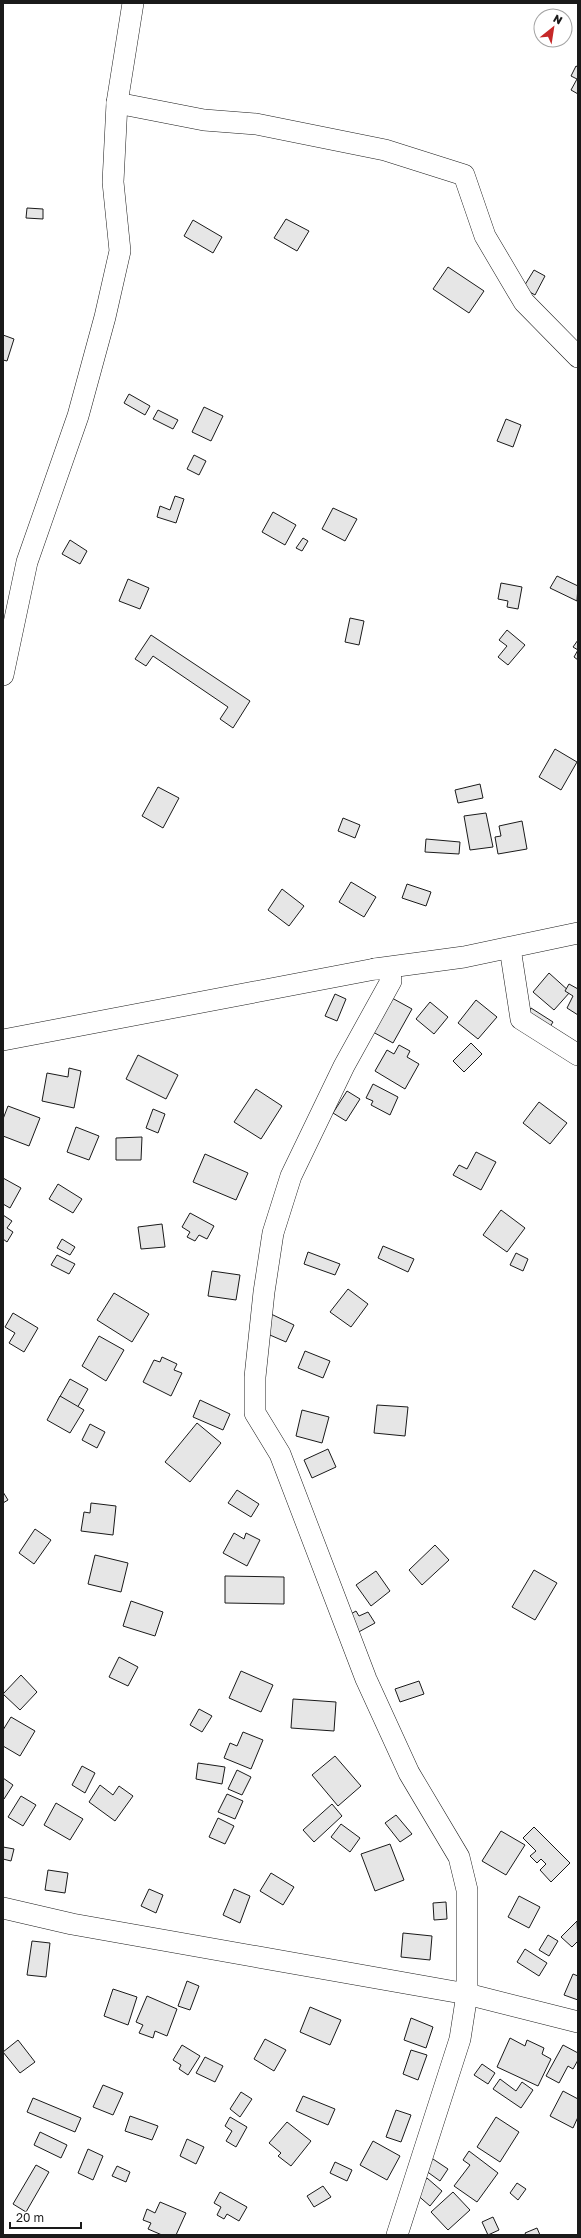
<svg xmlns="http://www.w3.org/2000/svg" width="581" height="2238" font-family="'Golos Text',sans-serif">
	<rect width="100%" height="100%" fill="#fff"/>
	<g fill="#e6e6e6" stroke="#1a1a1a">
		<path d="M576,66l2,1v27l-7,-4 6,-11 -6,-3z"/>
		<path d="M27,208l16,1v10l-17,-1z"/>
		<path d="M286,219l23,12 -12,20 -23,-13z"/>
		<path d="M193,220l29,17 -9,16 -29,-17z"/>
		<path d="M448,267l36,24 -15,22 -36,-24z"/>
		<path d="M534,270l11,6 -10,19 -12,-7z"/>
		<path d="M3,335l11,4 -7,22 -4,-1z"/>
		<path d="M129,394l21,12 -5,9 -21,-12z"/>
		<path d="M204,407l19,9 -12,25 -19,-9z"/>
		<path d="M158,410l20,10 -5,9 -20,-10z"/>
		<path d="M506,419l15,6 -8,22 -16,-6z"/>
		<path d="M194,455l12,6 -7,14 -12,-6z"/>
		<path d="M175,496l9,3 -8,24 -19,-6 3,-11 10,4z"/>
		<path d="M333,508l24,11 -12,22 -23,-12z"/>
		<path d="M273,512l23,13 -11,20 -23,-13z"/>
		<path d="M303,538l5,3 -6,10 -6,-3z"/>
		<path d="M70,540l17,11 -7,13 -18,-10z"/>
		<path d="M557,576l21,10 -1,15 -27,-13z"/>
		<path d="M128,579l21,9 -9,21 -21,-8z"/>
		<path d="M501,583l21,4 -4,22 -11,-2 1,-6 -10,-2z"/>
		<path d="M350,618l14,3 -5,24 -14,-3z"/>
		<path d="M507,630l18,15 -17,20 -10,-8 9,-11 -8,-6z"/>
		<path d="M151,635l99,66 -17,27 -13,-9 8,-12 -75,-51 -7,10 -11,-7z"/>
		<path d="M578,640v20l-4,-3 4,-7 -5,-3z"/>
		<path d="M555,749l22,13 -16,28 -22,-13z"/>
		<path d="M480,784l3,14 -25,5 -3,-13z"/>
		<path d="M158,787l21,11 -16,30 -21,-12z"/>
		<path d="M486,813l7,34 -23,3 -6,-34z"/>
		<path d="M343,818l17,7 -5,13 -17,-7z"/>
		<path d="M522,821l5,28 -29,5 -3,-17 6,-1 -2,-10z"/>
		<path d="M426,839l34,3 -1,12 -34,-2z"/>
		<path d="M351,882l25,15 -12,20 -25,-15z"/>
		<path d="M407,884l24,8 -5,14 -24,-8z"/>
		<path d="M282,889l22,17 -15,20 -21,-16z"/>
		<path d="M549,973l21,19 -16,18 -21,-18z"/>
		<path d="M569,984l9,5v26l-11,-7 6,-12 -8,-5z"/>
		<path d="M335,994l11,5 -9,22 -12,-5z"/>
		<path d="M392,998l20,11 -19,34 -20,-11z"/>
		<path d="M476,1000l21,17 -19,22 -20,-16z"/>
		<path d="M430,1002l18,15 -14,17 -18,-15z"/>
		<path d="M531,1008l22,14 -7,11 -22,-13z"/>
		<path d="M471,1043l11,11 -18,18 -11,-11z"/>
		<path d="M399,1045l11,6 -3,6 12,7 -14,25 -30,-18 12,-21 7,4z"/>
		<path d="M138,1055l40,20 -12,24 -40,-20z"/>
		<path d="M69,1068l12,3 -7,37 -32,-7 5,-28 21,4z"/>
		<path d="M373,1084l25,13 -8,18 -19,-10 2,-4 -7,-3z"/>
		<path d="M256,1089l26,17 -21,33 -27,-17z"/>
		<path d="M347,1091l13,8 -14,22 -13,-8z"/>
		<path d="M539,1102l28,21 -17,21 -27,-21z"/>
		<path d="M8,1106l32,12 -11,28 -26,-10v-17z"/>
		<path d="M153,1109l12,5 -7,19 -12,-5z"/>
		<path d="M76,1127l23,9 -10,24 -22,-8z"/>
		<path d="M142,1137l-1,23h-25v-22z"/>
		<path d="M476,1152l20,10 -15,28 -28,-15 6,-10 8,4z"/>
		<path d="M205,1154l43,19 -12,27 -43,-18z"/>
		<path d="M3,1178l18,10 -11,20 -7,-4z"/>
		<path d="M58,1184l24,15 -9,14 -24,-14z"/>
		<path d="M501,1210l24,18 -18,24 -24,-17z"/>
		<path d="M190,1213l24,13 -7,13 -8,-4 -4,6 -8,-4 3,-5 -8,-5z"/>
		<path d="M3,1215l9,6 -5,7 6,4 -6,10 -4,-3z"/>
		<path d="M162,1224l3,23 -24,2 -3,-22z"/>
		<path d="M62,1239l13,8 -5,8 -13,-7z"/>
		<path d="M383,1246l31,13 -6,13 -30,-14z"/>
		<path d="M308,1252l32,12 -5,11 -31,-11z"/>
		<path d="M516,1253l12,6 -5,12 -13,-6z"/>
		<path d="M57,1255l18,9 -6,10 -18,-9z"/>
		<path d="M212,1271l28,4 -4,25 -28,-4z"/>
		<path d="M348,1289l20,15 -17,23 -21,-15z"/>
		<path d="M114,1293l35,21 -17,28 -35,-22z"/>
		<path d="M13,1313l25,15 -14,24 -15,-9 6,-10 -10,-6z"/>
		<path d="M271,1314l23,11 -8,17 -23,-10z"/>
		<path d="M99,1336l25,14 -18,31 -24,-15z"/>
		<path d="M305,1351l25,10 -7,17 -25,-10z"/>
		<path d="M162,1357l15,7 -3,6 8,3 -11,23 -28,-14 11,-22 6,2z"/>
		<path d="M70,1379l18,10 -12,21 -18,-10z"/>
		<path d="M60,1396l24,14 -14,23 -23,-13z"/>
		<path d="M200,1400l30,14 -7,16 -30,-13z"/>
		<path d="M377,1405l31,2 -3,29 -31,-3z"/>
		<path d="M302,1410l27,7 -7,26 -26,-7z"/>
		<path d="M197,1423l24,20 -31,39 -25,-20z"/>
		<path d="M90,1424l15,8 -8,16 -15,-8z"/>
		<path d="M328,1449l8,18 -24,11 -8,-18z"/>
		<path d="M237,1490l22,14 -8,13 -23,-14z"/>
		<path d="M3,1492l5,8 -5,3z"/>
		<path d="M91,1503l25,3 -3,29 -32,-4 3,-19 6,1z"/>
		<path d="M35,1529l16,11 -17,24 -15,-11z"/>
		<path d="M234,1533l10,6 2,-6 14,7 -13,26 -24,-13z"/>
		<path d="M435,1545l14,15 -27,25 -13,-15z"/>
		<path d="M95,1555l33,8 -7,29 -33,-8z"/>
		<path d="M534,1570l23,13 -22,37 -23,-13z"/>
		<path d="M376,1571l14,20 -19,15 -15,-21z"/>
		<path d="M225,1576l59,1v27l-59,-1z"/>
		<path d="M131,1601l32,11 -8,24 -32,-10z"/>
		<path d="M356,1611l3,5 9,-4 7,11 -20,11 -6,-19z"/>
		<path d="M119,1657l19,10 -10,19 -19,-9z"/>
		<path d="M241,1671l32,14 -12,27 -32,-14z"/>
		<path d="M21,1675l16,17 -17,18 -17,-16z"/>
		<path d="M419,1681l5,13 -24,8 -5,-13z"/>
		<path d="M293,1699l43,3 -2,29 -43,-3z"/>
		<path d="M199,1709l13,7 -10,16 -12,-7z"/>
		<path d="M11,1717l24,14 -15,25 -17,-10v-16z"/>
		<path d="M243,1732l20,8 -12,29 -27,-11 6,-15 7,3z"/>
		<path d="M335,1756l26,30 -23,20 -26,-31z"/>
		<path d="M198,1763l27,4 -3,17 -26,-5z"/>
		<path d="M82,1766l13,7 -10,20 -13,-8z"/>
		<path d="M237,1770l14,7 -9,18 -14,-6z"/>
		<path d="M3,1778l10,7 -9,14h-1z"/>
		<path d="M100,1785l13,10 6,-9 14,10 -18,25 -26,-19z"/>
		<path d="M227,1794l16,7 -8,18 -17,-7z"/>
		<path d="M21,1796l15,9 -13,21 -15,-9z"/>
		<path d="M56,1803l27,16 -13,21 -26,-15z"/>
		<path d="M332,1804l10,12 -28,26 -11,-12z"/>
		<path d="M396,1815l16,19 -12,8 -15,-19z"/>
		<path d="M218,1818l16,8 -9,18 -16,-7z"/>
		<path d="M341,1824l19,14 -10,14 -19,-15z"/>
		<path d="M534,1827l36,36 -19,19 -11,-12 6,-6 -5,-5 -4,4 -7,-7 6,-5 -13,-13z"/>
		<path d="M501,1831l24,14 -19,30 -24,-14z"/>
		<path d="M390,1844l14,36 -29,11 -14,-37z"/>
		<path d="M3,1847l11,2 -3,12 -8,-2z"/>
		<path d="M48,1870l20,3 -3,20 -20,-3z"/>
		<path d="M271,1873l23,14 -11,18 -23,-14z"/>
		<path d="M149,1889l14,6 -7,18 -15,-7z"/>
		<path d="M234,1889l16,7 -10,27 -17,-8z"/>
		<path d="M519,1896l21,11 -11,21 -21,-11z"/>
		<path d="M446,1902l1,17 -13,1 -1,-17z"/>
		<path d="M577,1921l1,20 -6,6 -11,-10z"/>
		<path d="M403,1933l29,3 -2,24 -29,-3z"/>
		<path d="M548,1935l10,6 -9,15 -10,-6z"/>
		<path d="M32,1941l18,2 -4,34 -19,-2z"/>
		<path d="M525,1949l22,14 -8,13 -22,-14z"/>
		<path d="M573,1974l5,2v24l-14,-5z"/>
		<path d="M187,1981l12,5 -9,24 -12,-4z"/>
		<path d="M113,1989l24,8 -9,28 -24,-9z"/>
		<path d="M147,1996l30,13 -10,27 -12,-5 -2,7 -14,-5 4,-8 -7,-3z"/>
		<path d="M310,2007l31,13 -11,25 -30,-13z"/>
		<path d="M411,2018l22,9 -7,21 -22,-8z"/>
		<path d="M510,2038l15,8 2,-6 17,8 -2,6 9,5 -13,27 -41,-19z"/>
		<path d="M265,2039l21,11 -12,21 -20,-12z"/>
		<path d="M18,2040l17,22 -15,11 -17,-21z"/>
		<path d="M182,2045l18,11 -12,19 -9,-6 2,-4 -8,-5z"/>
		<path d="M563,2045l15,8v7l-5,9 -5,-3 -9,17 -13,-7z"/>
		<path d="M411,2050l16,5 -9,25 -15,-6z"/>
		<path d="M205,2057l18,9 -8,16 -19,-9z"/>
		<path d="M482,2064l13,9 -7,11 -14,-9z"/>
		<path d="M500,2079l16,12 6,-9 11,8 -12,18 -28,-19z"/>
		<path d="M103,2085l20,8 -10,22 -20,-8z"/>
		<path d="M563,2091l15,8v18l-5,11 -23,-12z"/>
		<path d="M241,2092l11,7 -12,18 -10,-8z"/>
		<path d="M303,2096l32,13 -7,16 -32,-14z"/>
		<path d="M33,2098l48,20 -6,14 -48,-20z"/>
		<path d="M396,2110l15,5 -10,27 -15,-5z"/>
		<path d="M130,2116l28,10 -6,14 -27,-9z"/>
		<path d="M230,2117l17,10 -11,20 -10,-6 6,-10 -7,-5z"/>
		<path d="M496,2117l23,15 -19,30 -23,-15z"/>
		<path d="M287,2122l24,19 -20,25 -13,-10 3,-3 -12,-10z"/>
		<path d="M40,2132l27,13 -6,13 -27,-13z"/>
		<path d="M187,2139l17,8 -8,17 -16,-8z"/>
		<path d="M373,2141l27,15 -13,24 -27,-15z"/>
		<path d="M88,2149l15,7 -10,24 -15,-7z"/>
		<path d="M469,2151l29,22 -21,29 -23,-16 16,-21 -7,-5z"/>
		<path d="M430,2157l18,12 -8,12 -18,-13z"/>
		<path d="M335,2162l17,8 -5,11 -17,-8z"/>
		<path d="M36,2165l13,7 -23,40 -13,-8z"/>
		<path d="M117,2166l13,6 -4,10 -14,-6z"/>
		<path d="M427,2178l15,13 -12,15 -15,-13z"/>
		<path d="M517,2183l9,6 -8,11 -8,-7z"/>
		<path d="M323,2186l8,11 -17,10 -7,-11z"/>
		<path d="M220,2192l27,15 -8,14 -12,-7 -3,5 -7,-4 4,-8 -7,-4z"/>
		<path d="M453,2192l17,18 -22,20 -17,-18z"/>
		<path d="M160,2202l26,11 -10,22h-14l-14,-6 3,-6 -8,-3 4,-11 8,4z"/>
		<path d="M493,2217l6,13 -11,5 -6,-13z"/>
		<path d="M537,2228l3,7h-14l-1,-2z"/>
	</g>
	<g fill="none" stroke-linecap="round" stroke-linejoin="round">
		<g stroke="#1a1a1a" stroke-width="22">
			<g id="minor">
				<path d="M117,103l87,17 52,4 129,26 79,25 21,61 39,66 54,55"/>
				<path d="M3,675l24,-113 51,-146 27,-99 15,-66 -7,-69 4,-79 16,-100"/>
				<path d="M510,948l11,71 57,36"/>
				<path d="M375,969l89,-12 114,-24"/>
				<path d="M3,1040l372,-71h9l6,4 1,8 -47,85 -53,110 -18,57 -9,59 -9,85v36l25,41 86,225 43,94 50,84 8,33v104l-7,45 -63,196"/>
				<path d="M3,1908l69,16 395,70 111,28"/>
			</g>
		</g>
		<use href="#minor" stroke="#fff" stroke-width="21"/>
	</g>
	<rect width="581" height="2238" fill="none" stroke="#1a1a1a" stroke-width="8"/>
	<g transform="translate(553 28) rotate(30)"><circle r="19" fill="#ffffff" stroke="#a3a3a3"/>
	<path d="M0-3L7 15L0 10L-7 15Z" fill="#c62828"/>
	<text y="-6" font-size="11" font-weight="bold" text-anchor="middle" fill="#1a1a1a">N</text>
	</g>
	<path d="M10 2222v6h71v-6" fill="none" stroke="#1a1a1a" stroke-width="2"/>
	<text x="16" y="2222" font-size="12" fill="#1a1a1a" stroke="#ffffff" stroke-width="3" paint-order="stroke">20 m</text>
</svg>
